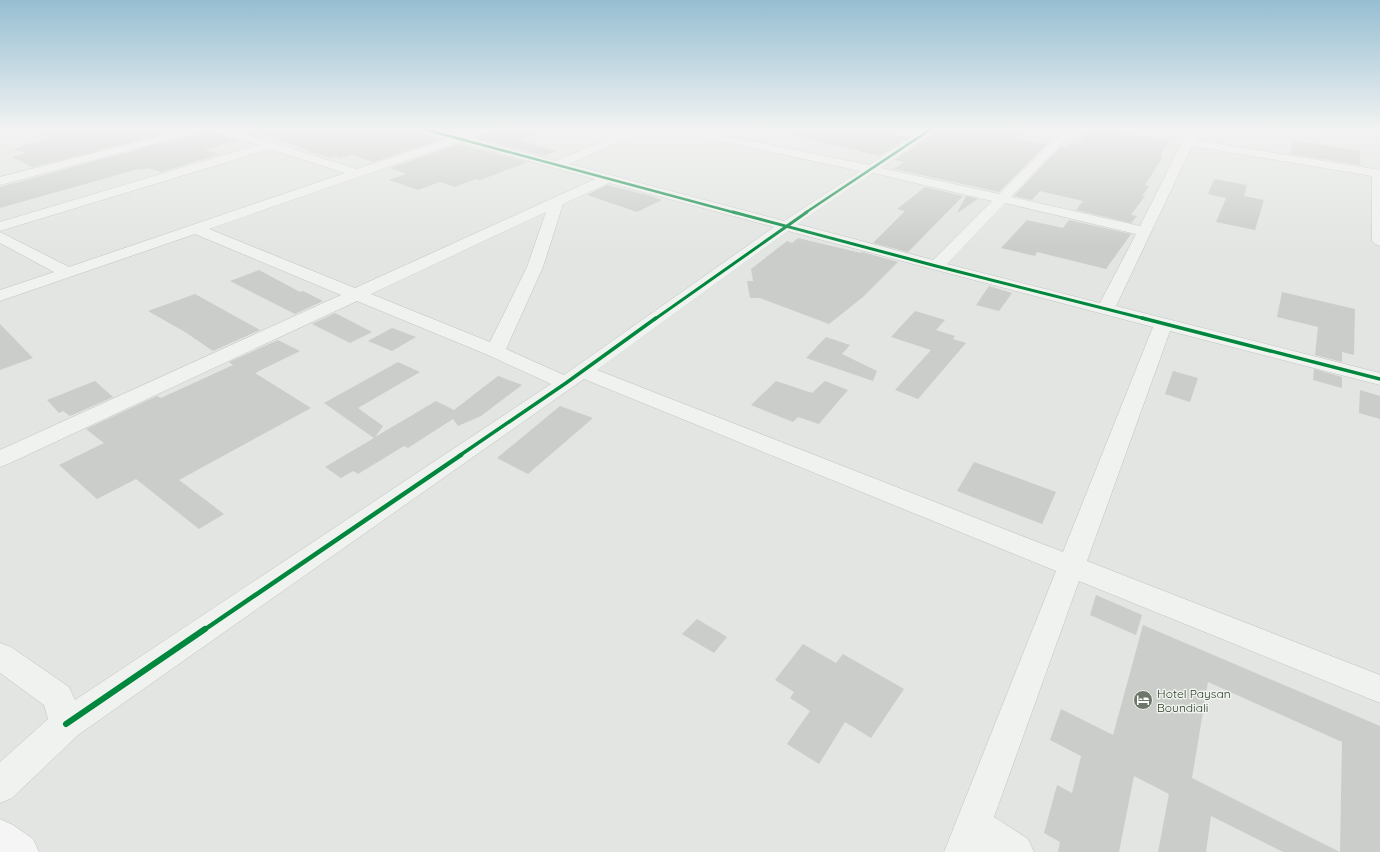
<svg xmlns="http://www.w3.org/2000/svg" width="1380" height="852" font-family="Quicksand,sans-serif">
	<rect width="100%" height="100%" fill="#e2e5e1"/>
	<g fill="#cacdc9" fill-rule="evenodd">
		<path d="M35,129h147l-150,38 -20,-10 15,-4 -15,-4 39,-11z"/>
		<path d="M206,129h6l2,3 23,8 -33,10 17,4 -60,18 -12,-4 -7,2 -4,-1 -138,39v-21l203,-55z"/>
		<path d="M232,129h185l2,3 22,7 -68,23 -20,-7 -14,3 -2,-2 -7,2 -14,-5 -3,1 -6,-4 -49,-17 -6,2z"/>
		<path d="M439,129h33l-14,4z"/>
		<path d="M492,129h51l1,2 -26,9 39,11 -13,5 -69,-18 15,-6z"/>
		<path d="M794,129h75l41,8 -30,19 -87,-21z"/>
		<path d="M937,129h90l-11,10 31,5 -48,48 -105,-23 10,-7 -9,-2 41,-28z"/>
		<path d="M1089,129l80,11 -9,17h3l-18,28 4,1 -7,10h3l-14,19 6,1 -6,7 -55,-13 7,-9 -43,-10 -8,9 -18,-4 47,-50 7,1 3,-4 7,1z"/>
		<path d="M1293,140l67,11v14l-70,-11z"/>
		<path d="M459,144l69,18 -48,18 -4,-1 -21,8 -15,-5 -22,8 -29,-10 17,-6 -16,-6z"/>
		<path d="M1214,179l33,6 -3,11 20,4 -9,30 -39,-8 10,-24 -18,-4z"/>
		<path d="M607,185l44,11 11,4 -25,12 -50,-17z"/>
		<path d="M925,187l38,9 -55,56 -35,-9 32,-32 -8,-2z"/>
		<path d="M966,196l12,3 -21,14z"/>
		<path d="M1027,220l36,8 6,-8 62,14 -25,35 -69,-17 -2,4 -34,-8z"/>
		<path d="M798,238l63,15 1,-1 36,10 -35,35 -34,27 -69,-26h-10l-3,-17h6l-2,-12 36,-28 5,2z"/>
		<path d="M259,270l41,22 3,-1 20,10 -28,13 -65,-33z"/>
		<path d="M989,286l23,7 -13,18 -23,-6z"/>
		<path d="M1282,292l73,17 -1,46 -12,-3v10l-27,-7 3,-28 -41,-10z"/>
		<path d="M195,294l65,36 -47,21 -28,-19 -37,-21z"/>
		<path d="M915,311l30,9 -9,10 19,6 -2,3 13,4 -48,56 -23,-9 36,-40 -40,-13z"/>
		<path d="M335,313l37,19 -22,11 -38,-19z"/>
		<path d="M0,324l33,34 -33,12z"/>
		<path d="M392,328l24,9 -24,14 -24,-10z"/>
		<path d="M826,337l24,8 -8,9 35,17 -4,10 -67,-23z"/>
		<path d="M278,340l22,11 -45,22 56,35 -132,72 45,34 -25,15 -63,-50 -39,20 -38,-34 45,-22 -18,-14 71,-33 4,2 72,-33 -4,-3z"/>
		<path d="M398,362l22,10 -62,36 25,18 -8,11 61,-36 18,9 44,-34 24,9 -41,31 -23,10 -5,-7 -45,29 -4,-2 -46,28 -5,-3 -12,7 -16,-11 49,-29 -50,-35z"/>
		<path d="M1314,369l28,8v11l-29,-8z"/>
		<path d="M1173,371l25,7 -8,24 -25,-8z"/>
		<path d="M95,381l18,16 -43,19 -7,-5 -4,2 -12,-13z"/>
		<path d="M776,381l36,12 13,-12 23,9 -29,34 -21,-7 -5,5 -42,-17z"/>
		<path d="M1360,390l20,6v23l-21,-6z"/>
		<path d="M560,406l33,12 -65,56 -31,-16z"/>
		<path d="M974,462l82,30 -14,32 -85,-33z"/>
		<path d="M1096,595l46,20 -6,20 -46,-20z"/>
		<path d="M697,619l30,18 -13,16 -32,-19z"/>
		<path d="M1143,625l237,101v126h-97l-72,-36 -5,36h-48l11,-58 -35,-18 -15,76h-61l2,-10 -16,-9 13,-48 15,8 9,-37 -31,-16 11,-31 52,26zM1208,682l134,60 -2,110 -148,-74z"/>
		<path d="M803,644l33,19 7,-9 61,35 -33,49 -26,-16 -26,42 -32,-20 23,-33 -20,-13 4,-6 -19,-12z"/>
	</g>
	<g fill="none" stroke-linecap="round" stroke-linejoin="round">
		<g stroke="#c0c3bf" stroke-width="1">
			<g id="minor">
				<path d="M0,129h8l-4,4 -4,1z"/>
				<path d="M187,129h18l-2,2 -203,54v-8z"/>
				<path d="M213,129h15l129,40 89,-30 -27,-8 -1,-2h16l24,6 18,-6h15l-1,2 -20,7 86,23 75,-32h14l-1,2 -75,33 215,57 76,-50 -183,-39 -4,-1 -1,-2h20l177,36 55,-36h12l-1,2 -54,37 118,26 65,-65h11l-64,68 129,29 44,-88 -36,-6 -4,-1 -1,-2h23l22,3 4,-3h11l-8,11 185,30v76l-5,-2 -3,-3v-65l-180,-30 -76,160 264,67v12l-210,-54 -83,230 293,114v28l-301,-122 -85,236 34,22 6,13h-90l112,-281 -472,-192 -506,356 -66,63 -12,5v-41l48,-43 -4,-14 -44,-32v-30l11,4 58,40 6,13 476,-316 -63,-29 -131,-54 -349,163 -8,3v-17l341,-155 -146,-61 -195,67v-11l54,-18 -54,-29v-11l69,35 276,-94 -75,-24 -270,82v-9l258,-77 -44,-14zM459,142l136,37 -240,109 -146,-59zM873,173l119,28 -59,59 -136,-36zM609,183l165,44 -210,148 -58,-26 37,-82 20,-63zM1005,203l131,31 -36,69 -153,-39zM546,212l-19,55 -37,75 -119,-48zM788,231l365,96 -90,225 -466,-182z"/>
			</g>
		</g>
		<g stroke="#bfc2bd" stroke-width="1">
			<path id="major" d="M0,819l13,6 20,14 6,13h-39z"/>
		</g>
		<use href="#minor" fill="#f0f2ef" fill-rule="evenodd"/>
		<use href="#major" fill="#f5f5f5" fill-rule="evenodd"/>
		<g stroke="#f0f4ee" stroke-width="4">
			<g id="cycleway-far4">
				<path d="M423,129l313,84"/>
				<path d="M805,213l126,-84"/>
			</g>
		</g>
		<g stroke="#f0f4ee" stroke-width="5">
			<g id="cycleway-far3">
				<path d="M733,212l203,54 210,53"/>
				<path d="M655,319l152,-107"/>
			</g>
		</g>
		<g stroke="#f0f4ee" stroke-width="6">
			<g id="cycleway-far2">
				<path d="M1142,318l238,61"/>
				<path d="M459,456l107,-73 90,-65"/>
			</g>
		</g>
		<g stroke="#f0f4ee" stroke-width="7">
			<path id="cycleway-far1" d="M204,630l257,-175"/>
		</g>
		<g stroke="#f0f4ee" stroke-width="8">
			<path id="cycleway" d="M66,724l139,-95"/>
		</g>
		<use href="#cycleway-far4" stroke="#00873e" stroke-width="2.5"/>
		<use href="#cycleway-far3" stroke="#00873e" stroke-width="3"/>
		<use href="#cycleway-far2" stroke="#00873e" stroke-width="3.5"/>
		<use href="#cycleway-far1" stroke="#00873e" stroke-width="4.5"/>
		<use href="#cycleway" stroke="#00873e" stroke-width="6"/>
	</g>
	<linearGradient id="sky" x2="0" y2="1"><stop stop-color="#96bed2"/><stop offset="0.52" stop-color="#f2f3f2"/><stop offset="1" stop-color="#f2f3f2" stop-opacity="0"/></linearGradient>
	<rect width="1380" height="248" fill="url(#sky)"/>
	<defs>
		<g id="hotel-disc" transform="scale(1)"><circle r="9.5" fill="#6d7769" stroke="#f0f4ee"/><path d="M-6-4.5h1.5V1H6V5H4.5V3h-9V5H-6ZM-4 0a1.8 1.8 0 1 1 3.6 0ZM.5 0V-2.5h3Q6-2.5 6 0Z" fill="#fff"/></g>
	</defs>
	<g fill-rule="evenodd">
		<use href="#hotel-disc" x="1143" y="700"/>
	</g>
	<g text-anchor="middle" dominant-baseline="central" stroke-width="3" stroke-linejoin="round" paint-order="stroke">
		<g font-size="12" fill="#2e3c29" stroke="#f0f4ee" text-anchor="start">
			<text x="1157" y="693">Hotel Paysan<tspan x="1157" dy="14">Boundiali</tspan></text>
		</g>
	</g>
</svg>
